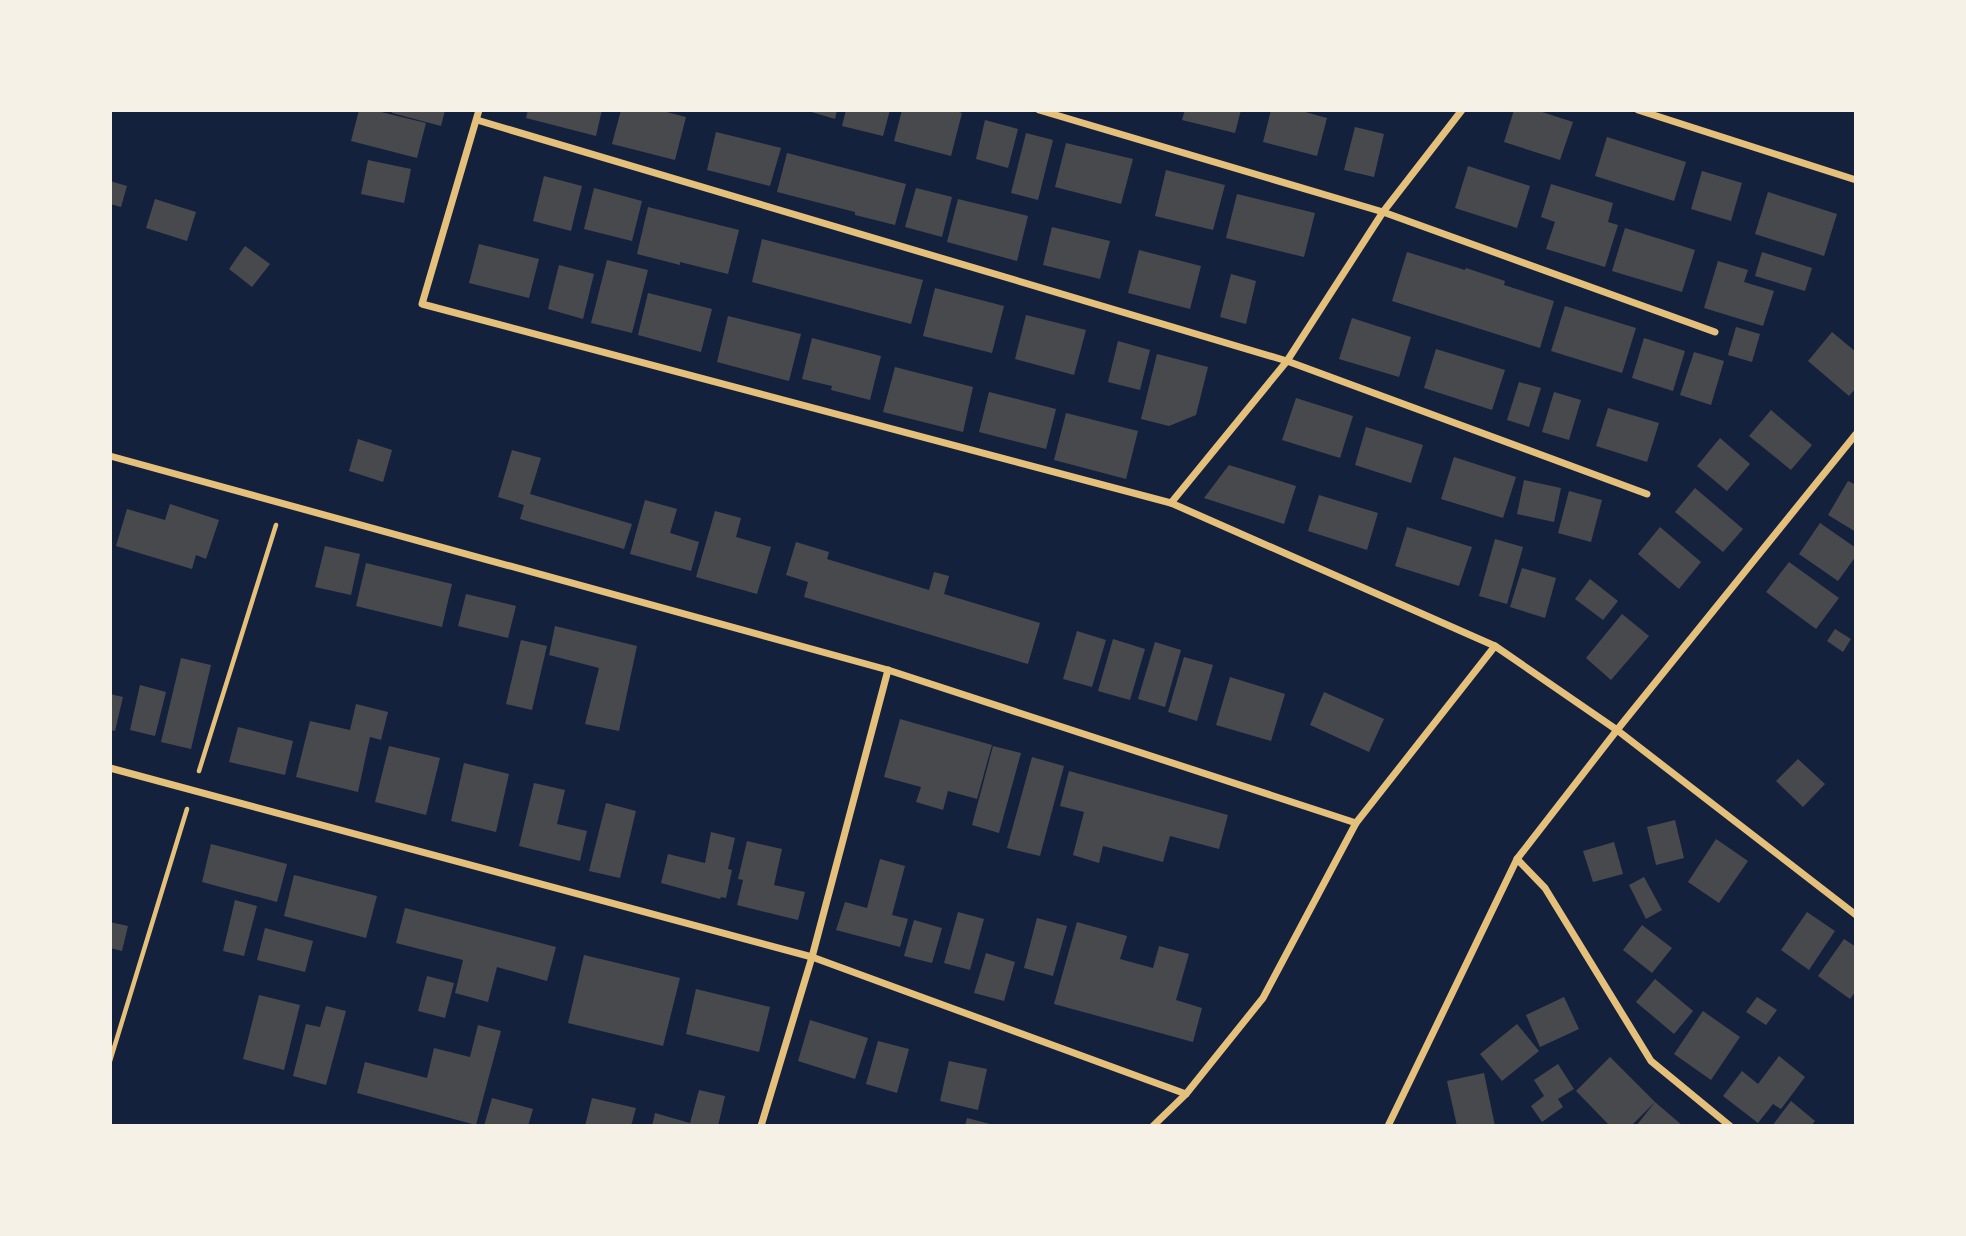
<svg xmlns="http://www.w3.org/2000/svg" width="1966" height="1236" font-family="'Nunito Sans',sans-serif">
	<rect width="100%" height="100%" fill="#14213d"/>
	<g fill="#48494c">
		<path d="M359,110h14l53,13 -9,35 -66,-17z"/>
		<path d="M393,110h52l-4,16 -49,-13z"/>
		<path d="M528,110h74l-6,26 -70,-18z"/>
		<path d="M621,110h38l27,7 -11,43 -63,-16z"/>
		<path d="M805,110h32l-2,9z"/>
		<path d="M846,110h44l-7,26 -41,-10z"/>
		<path d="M902,110h50l10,3 -11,43 -57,-15z"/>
		<path d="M1185,110h56l-6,23 -53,-13z"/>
		<path d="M1271,110h27l29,8 -10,38 -54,-14z"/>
		<path d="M1514,110h22l37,12 -13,38 -56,-18z"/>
		<path d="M985,120l33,9 -10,39 -32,-9z"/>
		<path d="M1355,127l29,7 -10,43 -30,-7z"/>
		<path d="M716,132l65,16 -11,38 -63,-16z"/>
		<path d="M1026,133l27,7 -15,60 -27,-7z"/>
		<path d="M1607,137l79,25 -12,39 -79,-25z"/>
		<path d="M1066,143l67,16 -12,45 -66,-17z"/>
		<path d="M787,153l119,31 -11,41 -40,-10v-3l-78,-20z"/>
		<path d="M368,160l43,9 -7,34 -43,-9z"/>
		<path d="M1468,166l62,20 -13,42 -62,-20z"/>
		<path d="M1166,170l59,15 -12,45 -58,-14z"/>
		<path d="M1702,171l40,12 -11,38 -40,-12z"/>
		<path d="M544,176l38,10 -11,45 -38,-10z"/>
		<path d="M110,181l17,5 -6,21 -11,-3z"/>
		<path d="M1551,184l62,19 -5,19 10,3 -13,42 -59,-18 9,-27 -14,-5z"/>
		<path d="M594,188l48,13 -10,40 -48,-12z"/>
		<path d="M916,188l36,9 -10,40 -37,-10z"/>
		<path d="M1768,192l69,22 -13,42 -69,-22z"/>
		<path d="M1237,194l78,19 -11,44 -78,-19z"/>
		<path d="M155,199l41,13 -9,29 -41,-13z"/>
		<path d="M958,199l70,17 -11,45 -70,-19z"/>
		<path d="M648,207l91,23 -11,44 -48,-12v3l-43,-11z"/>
		<path d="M1052,227l58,14 -10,38 -57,-14z"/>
		<path d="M1625,228l70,22 -13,42 -70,-21z"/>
		<path d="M762,239l161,41 -12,44 -159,-42z"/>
		<path d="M479,244l60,15 -10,39 -60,-15z"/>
		<path d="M245,246l25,18 -18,23 -23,-18z"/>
		<path d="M1139,250l62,16 -11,43 -62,-16z"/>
		<path d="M1407,252l58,18 1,-2 39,13 -1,4 50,16 -14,47 -148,-47z"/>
		<path d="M1762,252l50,16 -7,23 -50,-15z"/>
		<path d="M607,260l41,10 -16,63 -41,-10z"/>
		<path d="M1718,261l30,9 -4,12 30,9 -11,35 -59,-18z"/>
		<path d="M559,265l35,9 -11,45 -35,-10z"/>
		<path d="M1231,274l25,7 -10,43 -26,-7z"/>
		<path d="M935,288l69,18 -12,47 -69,-17z"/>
		<path d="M648,293l64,16 -11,43 -63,-17z"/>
		<path d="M1565,306l71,22 -14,45 -71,-22z"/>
		<path d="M1026,315l60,15 -12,45 -59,-16z"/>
		<path d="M728,316l73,18 -12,47 -72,-19z"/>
		<path d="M1352,318l59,19 -12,40 -60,-18z"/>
		<path d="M1736,327l24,7 -8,28 -24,-7z"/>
		<path d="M1832,332l24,20v36l-7,8 -41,-35z"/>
		<path d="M812,338l69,18 -11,44 -39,-10 1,-4 -30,-7z"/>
		<path d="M1644,338l41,13 -12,40 -41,-13z"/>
		<path d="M1118,341l32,9 -10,40 -32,-8z"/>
		<path d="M1436,349l69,21 -13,40 -68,-22z"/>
		<path d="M1694,352l30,9 -13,44 -31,-10z"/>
		<path d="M1157,354l51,13 -12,48 -27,11 -28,-7z"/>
		<path d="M895,367l78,20 -10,45 -80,-20z"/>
		<path d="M1519,382l22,6 -12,39 -22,-7z"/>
		<path d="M989,392l67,17 -10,40 -67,-17z"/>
		<path d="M1554,392l27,8 -12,40 -27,-8z"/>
		<path d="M1296,398l57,18 -13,42 -58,-18z"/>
		<path d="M1608,408l51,15 -12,39 -51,-16z"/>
		<path d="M1771,410l41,35 -21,25 -42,-34z"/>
		<path d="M1066,413l72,18 -12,48 -72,-19z"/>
		<path d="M1366,427l57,18 -12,38 -56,-18z"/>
		<path d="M1720,438l30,26 -23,27 -30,-25z"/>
		<path d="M358,439l34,11 -9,32 -34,-11z"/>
		<path d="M512,450l29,8 -11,36 102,30 -8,25 -104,-30 4,-14 -26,-8z"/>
		<path d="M1454,457l62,20 -13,41 -62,-19z"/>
		<path d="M1229,465l67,21 -12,38 -80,-26z"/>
		<path d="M1524,480l37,8 -7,34 -37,-8z"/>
		<path d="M1848,481l8,4v47l-28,-17z"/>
		<path d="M1695,488l48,41 -20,23 -48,-40z"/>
		<path d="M1569,491l33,9 -11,42 -33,-9z"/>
		<path d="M1319,495l59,18 -11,37 -59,-19z"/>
		<path d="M645,500l32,9 -7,24 29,9 -8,29 -61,-17z"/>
		<path d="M170,504l49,16 -13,39 -10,-4 -4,14 -76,-23 11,-37 38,11z"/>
		<path d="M715,511l26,7 -5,19 35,10 -14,47 -61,-17z"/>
		<path d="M1820,523l36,25v8l-18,25 -39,-27z"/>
		<path d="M1407,527l65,20 -13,39 -64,-20z"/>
		<path d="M1660,527l41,35 -22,27 -41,-35z"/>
		<path d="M1495,539l28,8 -16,57 -28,-8z"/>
		<path d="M796,542l33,10 -2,7 102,31 5,-18 15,4 -5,18 96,29 -12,41 -224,-67 4,-15 -22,-7z"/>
		<path d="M325,546l35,8 -9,41 -36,-8z"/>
		<path d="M1789,562l50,36 -23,31 -50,-37z"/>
		<path d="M366,563l86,21 -10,43 -86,-21z"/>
		<path d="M1522,568l34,10 -11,40 -35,-11z"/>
		<path d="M1590,579l28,22 -15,19 -28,-21z"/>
		<path d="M466,594l50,12 -8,32 -50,-12z"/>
		<path d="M1622,614l27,22 -38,44 -25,-22z"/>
		<path d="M555,626l82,20 -18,85 -34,-7 14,-56 -50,-13z"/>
		<path d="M1835,629l16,10 -8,13 -16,-11z"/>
		<path d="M1077,631l29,9 -14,47 -29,-8z"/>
		<path d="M1113,639l32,10 -15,51 -32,-9z"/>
		<path d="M521,640l26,6 -15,64 -26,-6z"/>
		<path d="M1155,642l26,8 -16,57 -27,-8z"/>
		<path d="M1184,657l29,8 -16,56 -29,-9z"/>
		<path d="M181,658l30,7 -20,84 -30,-7z"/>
		<path d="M1230,677l55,17 -14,47 -55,-16z"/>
		<path d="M140,685l26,7 -11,44 -25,-6z"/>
		<path d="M1324,692l60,27 -15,33 -59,-27z"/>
		<path d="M110,694l13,3 -8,34 -5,-1z"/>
		<path d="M356,704l32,8 -7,28 -11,-3 -12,55 -62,-15 14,-56 40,9z"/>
		<path d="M900,719l92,26 -15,54 -29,-8 -5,19 -27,-8 5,-15 -37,-10z"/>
		<path d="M238,727l55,14 -8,34 -56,-13z"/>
		<path d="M389,746l51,12 -14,57 -51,-13z"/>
		<path d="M993,746l28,7 -22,80 -27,-8z"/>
		<path d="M1032,757l32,9 -24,90 -33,-8z"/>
		<path d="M1798,759l27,25 -22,23 -27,-26z"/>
		<path d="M464,763l45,11 -13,58 -45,-11z"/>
		<path d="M1069,771l159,44 -9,34 -49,-13 -7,26 -60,-16 -4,17 -26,-8 11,-43 -24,-6z"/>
		<path d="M534,783l31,7 -8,34 30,7 -7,30 -61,-15z"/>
		<path d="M606,803l30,8 -16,67 -31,-7z"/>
		<path d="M1675,820l9,38 -28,7 -9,-38z"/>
		<path d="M711,832l24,6 -7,31 4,1 -6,28 -5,-1 -1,2 -59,-16 7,-29 37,9z"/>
		<path d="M1716,839l32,22 -29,42 -31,-21z"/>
		<path d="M747,841l35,8 -8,36 31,7 -7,28 -61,-15 6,-25 -5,-1z"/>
		<path d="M1614,842l9,32 -30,8 -10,-31z"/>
		<path d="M211,844l76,20 -10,38 -75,-20z"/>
		<path d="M880,859l25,7 -13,49 16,4 -8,28 -64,-17 9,-28 22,6z"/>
		<path d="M294,875l83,21 -11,42 -82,-22z"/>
		<path d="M1644,877l18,33 -16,9 -17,-34z"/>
		<path d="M235,900l22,6 -13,50 -21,-5z"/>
		<path d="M405,908l151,39 -9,34 -50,-14 -9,35 -33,-9 8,-33 -67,-17z"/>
		<path d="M958,912l26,7 -14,51 -26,-7z"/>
		<path d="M1807,912l28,19 -26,39 -28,-20z"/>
		<path d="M1037,918l30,8 -14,50 -29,-8z"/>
		<path d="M914,920l28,8 -10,35 -28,-7z"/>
		<path d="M110,922l18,4 -6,25 -12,-3z"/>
		<path d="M1077,922l50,14 -7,23 33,9 6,-22 30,8 -13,46 26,8 -9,34 -139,-38z"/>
		<path d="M1642,925l30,23 -20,25 -29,-23z"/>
		<path d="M265,928l48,13 -8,31 -48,-12z"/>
		<path d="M1844,939l12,8v44l-6,8 -32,-23z"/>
		<path d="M986,953l29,9 -11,39 -30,-8z"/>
		<path d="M584,955l96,23 -17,68 -95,-23z"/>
		<path d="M427,976l27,7 -9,35 -27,-7z"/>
		<path d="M1655,979l38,32 -19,23 -38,-32z"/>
		<path d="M696,989l74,18 -11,45 -73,-18z"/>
		<path d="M259,995l41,10 -16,65 -41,-11z"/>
		<path d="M1564,997l15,32 -39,18 -14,-32z"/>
		<path d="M1757,997l20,13 -11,15 -20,-13z"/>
		<path d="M326,1006l20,5 -20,74 -33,-9 13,-52 14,3z"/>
		<path d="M1703,1011l37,26 -29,43 -37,-26z"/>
		<path d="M810,1020l58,18 -13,41 -57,-18z"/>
		<path d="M1517,1024l22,27 -37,30 -22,-27z"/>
		<path d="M478,1025l23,6 -25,94 -119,-32 8,-31 62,16 7,-30 36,9z"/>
		<path d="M878,1041l31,8 -12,44 -31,-9z"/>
		<path d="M1779,1056l26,21 -24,32 -8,-5 -15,19 -35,-27 19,-25 16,13z"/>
		<path d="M1610,1057l45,45 28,24h-47l19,-24 -24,24h-21l-34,-35z"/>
		<path d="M949,1061l38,8 -9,41 -38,-9z"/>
		<path d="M1558,1064l16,25 -16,10 5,8 -21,15 -11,-16 13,-10 -10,-16z"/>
		<path d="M1484,1073l11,53h-38l-10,-45z"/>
		<path d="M699,1090l26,6 -7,30h-66l3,-13 35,10z"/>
		<path d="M492,1098l41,11 -5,17h-44z"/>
		<path d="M592,1098l44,10 -5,18h-46z"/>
		<path d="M1791,1101l24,20 -4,5h-39z"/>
		<path d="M967,1118l27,7v1h-29z"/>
	</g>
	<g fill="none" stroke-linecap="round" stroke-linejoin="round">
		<g stroke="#e5c07b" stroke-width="4.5">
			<path d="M199,771l77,-246"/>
			<path d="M110,1061l77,-252"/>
		</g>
		<g stroke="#e5c07b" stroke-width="7">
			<path d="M479,110l-57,194 749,199 324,143 122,84 239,185"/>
			<path d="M1039,110l344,102 332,120"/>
			<path d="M1638,110l218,70"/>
			<path d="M477,120l810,241 360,133"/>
			<path d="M110,456l778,214 468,153"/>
			<path d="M1171,503l116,-142 96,-149 79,-102"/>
			<path d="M110,768l702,189 374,137"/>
			<path d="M1517,859l28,29 106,173 79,65"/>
			<path d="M761,1126l51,-169 76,-287"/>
			<path d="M1153,1126l33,-32 77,-96 93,-175 139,-177"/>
			<path d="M1388,1126l129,-267 100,-129 239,-296"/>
		</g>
	</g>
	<rect width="1966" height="1236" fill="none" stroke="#f6f1e7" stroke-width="224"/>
</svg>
